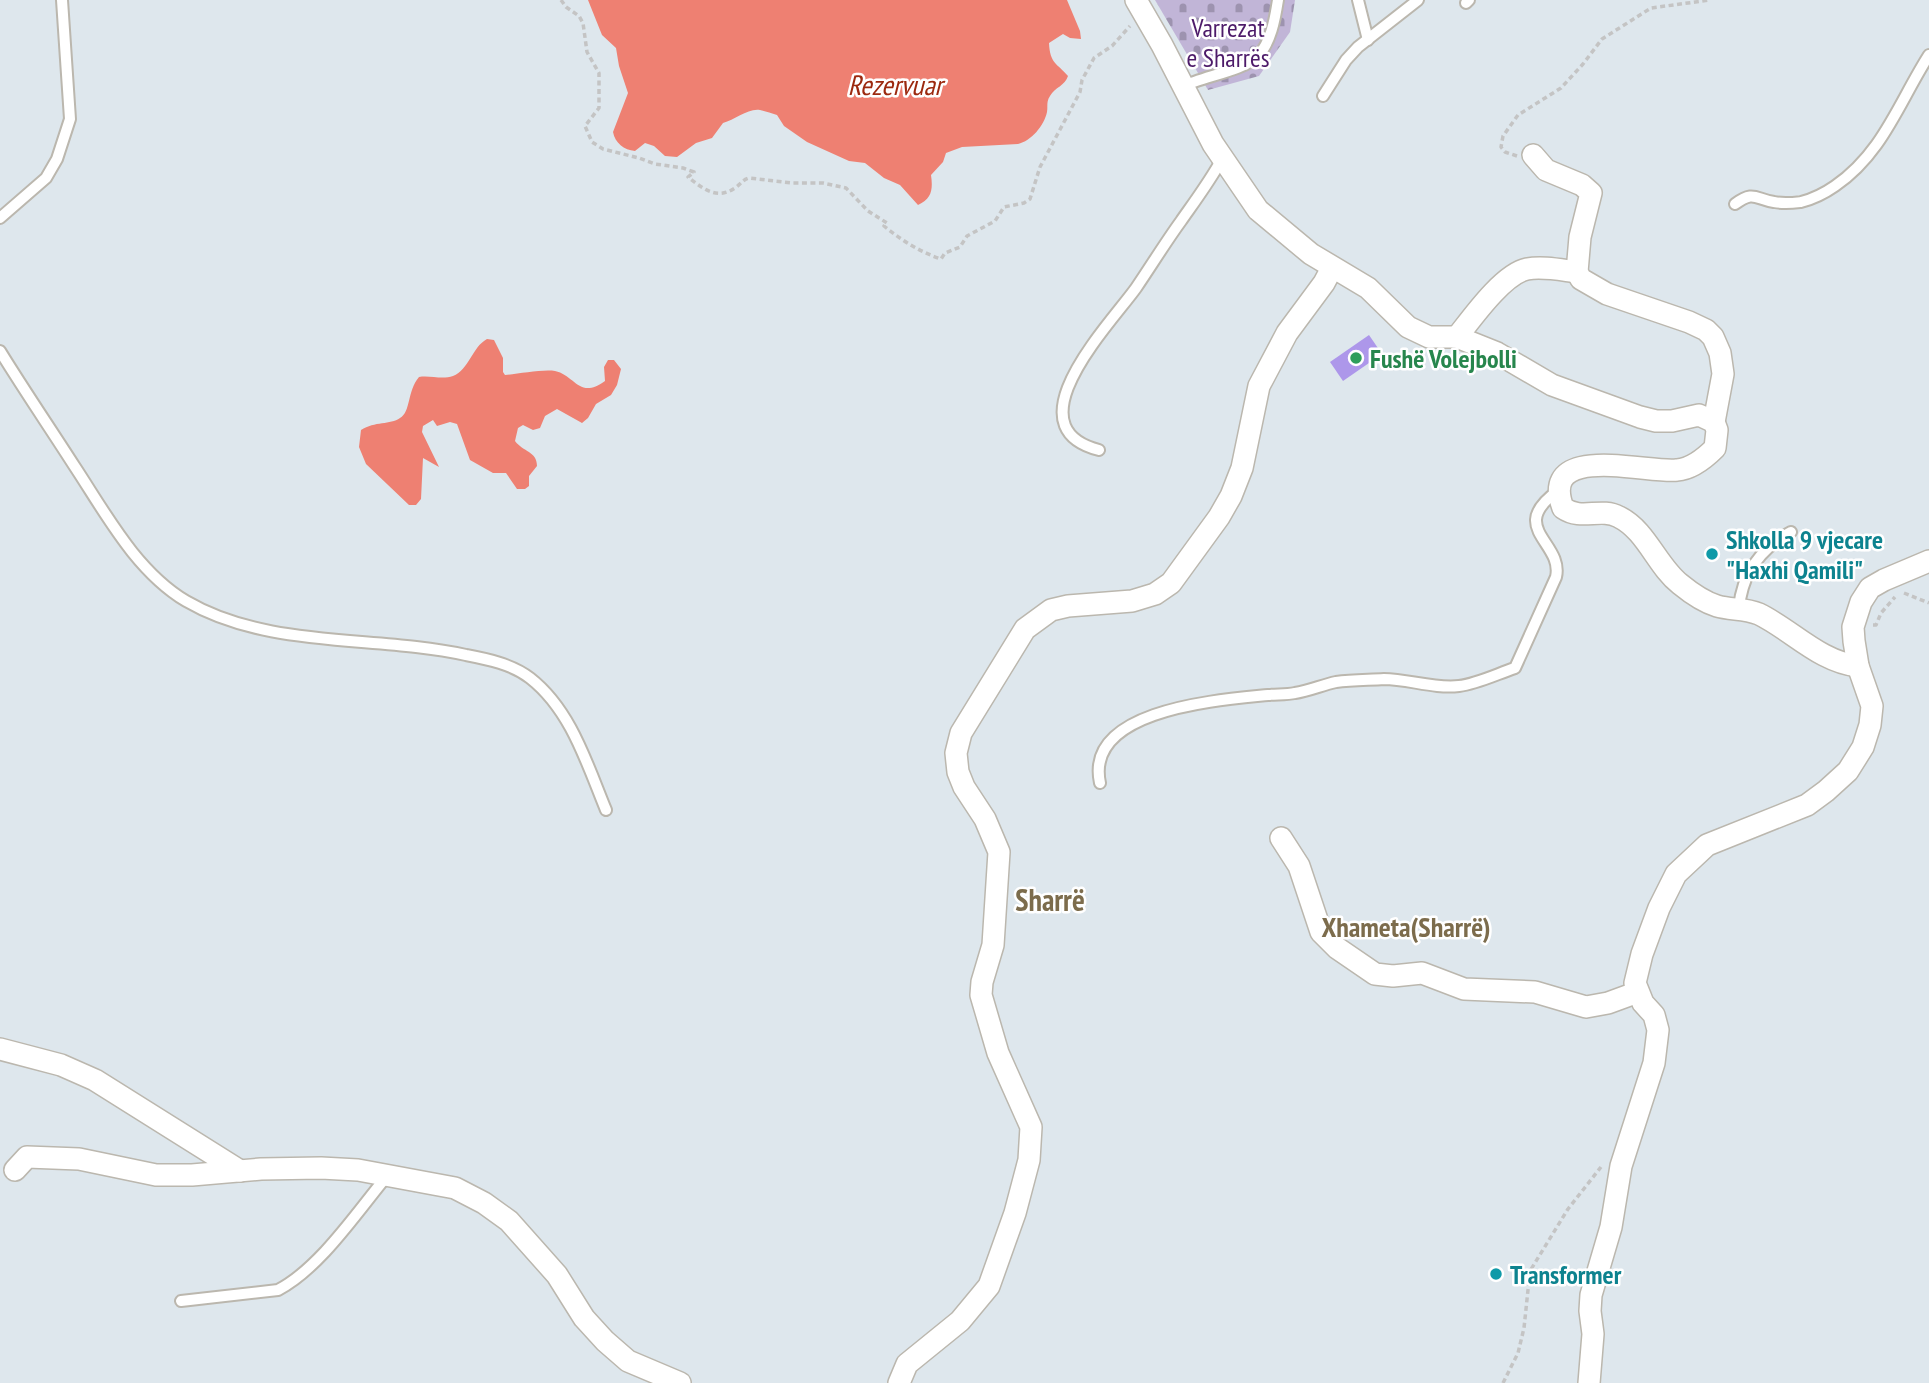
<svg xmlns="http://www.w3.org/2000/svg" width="1929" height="1383" font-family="'PT Sans Narrow',sans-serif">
	<defs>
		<pattern id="cemetery-stones" width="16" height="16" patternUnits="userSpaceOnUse" patternTransform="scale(1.75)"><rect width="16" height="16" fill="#c1b5d7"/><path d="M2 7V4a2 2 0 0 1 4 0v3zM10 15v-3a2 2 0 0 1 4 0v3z" fill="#9d93af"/></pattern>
	</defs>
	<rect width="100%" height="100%" fill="#dee7ed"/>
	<path fill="url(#cemetery-stones)" d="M1155,0h140l-5,32 -31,44 -51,14z"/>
	<path fill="#ad97ea" d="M1369,335l13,19 -39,27 -13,-19z"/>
	<g fill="#ee8072">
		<path d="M588,0h479l13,31 1,8 -11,-1 -7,-4 -14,9c1,21 8,20 19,33 -3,10 -13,11 -18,20 -4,6 -2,10 -3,16 -3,14 -16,29 -29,32l-56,3 -16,6 -3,9 -12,13c2,14 1,24 -13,30l-18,-20 -16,-7 -19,-15 -16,-2 -42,-19 -23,-16 -7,-11c-6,-2 -12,-4 -17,-5 -12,-2 -25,10 -37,13l-11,15 -16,5 -19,14 -12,-1 -11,-10 -9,-3 -10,8c-11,-1 -20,-8 -22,-19l15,-39 -9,-27 -3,-18 -14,-13z"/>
		<path d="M487,339l7,1 9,18v14l2,3c13,-1 38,-6 50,-4 20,4 24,29 50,10l-1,-14 4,-7h6l7,9 -4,16 -6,10 -15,9 -8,14 -6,5 -25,-14 -12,7 -5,12 -7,2 -10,-5 -5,3 -3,13c8,11 22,10 22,25l-8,10v10l-4,3h-8l-11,-16h-13l-23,-13 -13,-36 -7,-2 -13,4 -4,-6 -10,6 -1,6 17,35 -16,-9 -2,41 -5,6h-7l-43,-41 -7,-17 2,-17c14,-9 29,-5 39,-12 11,-6 7,-27 19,-41 11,-2 23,3 34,-1 16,-6 19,-29 34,-37z"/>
	</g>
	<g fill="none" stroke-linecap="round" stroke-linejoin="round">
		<g stroke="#bbb7ae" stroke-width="14">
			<g id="lane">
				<path d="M1358,0l10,40"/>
				<path d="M1466,3l3,-3"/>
				<path d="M1184,86c18,-9 60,-16 73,-29 14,-14 18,-38 21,-57"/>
				<path d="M1323,96l23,-36 12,-13 60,-47"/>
				<path d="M1735,204c19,-14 20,-5 39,-2 10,2 18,1 27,0 12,-3 24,-9 34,-16 48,-33 64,-84 94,-131"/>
				<path d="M0,218l46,-40 11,-19 13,-40 -8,-119"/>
				<path d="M0,351c24,39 50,77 75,116 31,47 61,104 111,134 82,48 189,34 280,54 21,4 46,9 64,23 41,32 57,86 76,132"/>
				<path d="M1099,450c-90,-23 12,-127 37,-162 15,-22 29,-45 45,-67 14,-20 29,-40 41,-62"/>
				<path d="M1739,608c3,-34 22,-60 52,-76"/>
				<path d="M1100,783c-16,-74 119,-83 168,-88 9,-1 18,0 27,-2 14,-2 27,-8 41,-11 16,-2 33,-2 48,-3 24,0 50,10 75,7 18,-2 38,-12 56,-18l41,-91c8,-35 -51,-49 3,-87"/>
				<path d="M181,1301l97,-11c42,-22 79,-78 109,-114"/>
			</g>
		</g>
		<g stroke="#bbb7ae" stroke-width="24">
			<g id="street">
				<path d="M1136,0l26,45 51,99 45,66 53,44 57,34 40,39 21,10h28l40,16 55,32 88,32 16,4h16l27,-6 15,7 3,8 -2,18c-10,10 -23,21 -38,22 -28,4 -139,-29 -114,38 19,13 37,-1 56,9 27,13 38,49 61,67 11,9 24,18 37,22 14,4 28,2 42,8 33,16 61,48 99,52"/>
				<path d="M1533,155l13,15 36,15 9,8 -11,44 -3,35 4,7 26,15 82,28 17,8 7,7 7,16 3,21 -9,48"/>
				<path d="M1457,337c15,-19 46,-63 70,-68 16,-3 34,1 50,3"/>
				<path d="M1281,838l18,28 22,66 16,16 38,26 18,2 29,-3 42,16 71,3 51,15 22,-4 30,-11"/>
				<path d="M0,1049l61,16 34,15 145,91"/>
				<path d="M15,1170l12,-13 52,2 77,16h36l69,-6 60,-1 37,2 97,18 29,15 25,18 48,54 27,43 21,23 23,20 52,22"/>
				<path d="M899,1383l8,-19 53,-43 29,-35 26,-73 14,-53 2,-33 -33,-74 -17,-58 1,-13 11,-37 6,-93 -14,-33 -21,-32 -6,-15 -2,-19 5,-20 64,-104 26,-19 17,-4 64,-5 23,-7 16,-11 48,-66 12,-21 11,-28 17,-82 28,-53 37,-50 8,-15"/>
				<path d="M1589,1383l4,-49 -3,-23 1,-16 20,-68 10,-61 33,-103 4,-33 -4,-15 -11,-12 -8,-20 7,-29 17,-46 17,-34 31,-29 100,-40 19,-14 22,-20 15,-24 7,-22 2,-19 -14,-40 -4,-25 -1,-14 8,-25 9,-14 14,-8 45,-19"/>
			</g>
		</g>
		<g stroke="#c4c4c4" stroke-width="3.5" stroke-dasharray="5 3.5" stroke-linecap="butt">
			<path d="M561,0l5,7 13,9 4,7 4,29 12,21v35l-14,18 7,16 11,7 36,9 16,6 28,4 11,4 -6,5c13,10 28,24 47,11 6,-4 7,-8 14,-10l43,5h31l23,5 22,23 19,12 -3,3c17,14 36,26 57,33l4,-6 15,-6 7,-11 28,-15 9,-14 20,-4 6,-4 10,-32 40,-75 2,-12 12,-22 18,-12 18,-20"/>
			<path d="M1517,156l-12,-4 -4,-5 2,-11 15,-21 43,-27 22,-24 19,-25 49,-31 59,-8"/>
			<path d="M1904,593l25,10"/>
			<path d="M1873,625h3l5,-12 14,-16"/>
			<path d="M1503,1383l15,-30 6,-25 6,-57 38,-62 33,-42"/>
		</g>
		<use href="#lane" stroke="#fff" stroke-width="10"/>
		<use href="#street" stroke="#fff" stroke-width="21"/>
	</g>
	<circle fill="#2e9e5b" stroke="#fff" stroke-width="2.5" cx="1356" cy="358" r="7"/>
	<g fill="#0f9aa8" stroke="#fff" stroke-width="2.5">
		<circle cx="1712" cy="554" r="7"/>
		<circle cx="1496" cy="1274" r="7"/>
	</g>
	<g text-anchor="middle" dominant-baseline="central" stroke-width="5" stroke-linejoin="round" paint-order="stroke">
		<g font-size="26" fill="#4d1b69" stroke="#fff">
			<text x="1228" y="27">Varrezat<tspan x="1228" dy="30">e Sharrës</tspan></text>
		</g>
		<g font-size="26" font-weight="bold" fill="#27864d" stroke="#fff" text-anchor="start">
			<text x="1370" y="358">Fushë Volejbolli</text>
		</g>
		<g font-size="26" font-weight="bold" fill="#0d838f" stroke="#fff" text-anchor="start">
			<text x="1726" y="539">Shkolla 9 vjecare<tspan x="1726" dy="30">"Haxhi Qamili"</tspan></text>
			<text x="1510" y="1274">Transformer</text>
		</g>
		<g font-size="28" font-style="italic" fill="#9c290f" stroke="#fff">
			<text x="895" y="84">Rezervuar</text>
		</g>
		<g font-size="28" font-weight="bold" fill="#7c6c4c" stroke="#fff">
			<text x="1406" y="926">Xhameta(Sharrë)</text>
		</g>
		<g font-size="30" font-weight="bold" fill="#7c6c4c" stroke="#fff">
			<text x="1050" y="899">Sharrë</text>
		</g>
	</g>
</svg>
